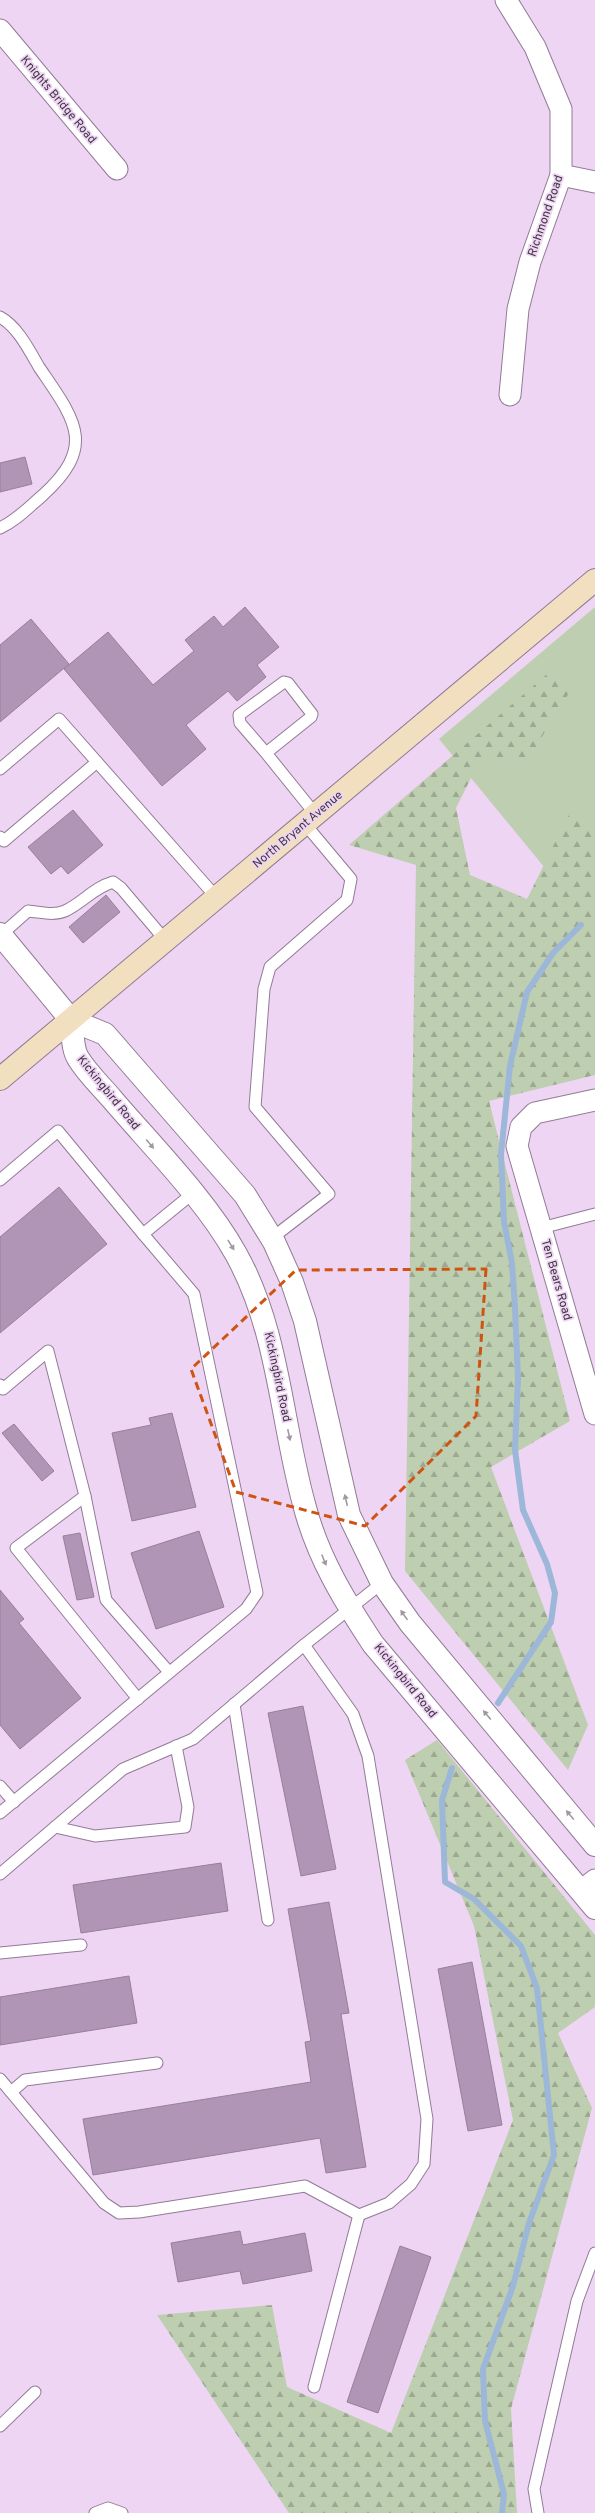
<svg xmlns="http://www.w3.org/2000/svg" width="595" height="2513" font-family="Overpass,sans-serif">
	<defs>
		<pattern id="forest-firs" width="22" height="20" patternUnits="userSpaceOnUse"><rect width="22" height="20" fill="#beceb0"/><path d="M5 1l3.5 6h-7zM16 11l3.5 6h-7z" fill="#9ca891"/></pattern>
	</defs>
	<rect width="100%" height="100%" fill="#eed5f3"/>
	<path fill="#beceb0" d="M595,607v322l-156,-190z"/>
	<g fill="url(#forest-firs)">
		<path d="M553,669l19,19 -45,73 -47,-1 -24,48 14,67 57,24 44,-89 24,19v246l-106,26 81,320 -79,46 97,258 -20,45 -163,-199 11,-706 -67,-20z"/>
		<path d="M437,1740l158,195v72l-37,26 34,75 -81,301 6,104h-228l-132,-198 115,-10 15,82 104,46 122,-313 -39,-194 -69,-166z"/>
	</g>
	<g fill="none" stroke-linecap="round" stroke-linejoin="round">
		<g stroke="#9db7d8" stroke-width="6">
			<path d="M498,1703l53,-81 4,-29 -8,-29 -24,-54 -8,-60 3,-71 -3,-71 -3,-45 -8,-41 -3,-68 9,-88 17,-74 26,-39 28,-28"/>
			<path d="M452,1768l-10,32 3,82 29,17 47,47 16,42 17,167 -25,68 -16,63 -30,83 2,52 19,73 -2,19"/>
		</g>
	</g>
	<g fill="#b095b6" stroke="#97809c">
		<path d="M25,457l7,27 -32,8v-29z"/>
		<path d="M245,607l34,40 -22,18 9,12 -29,24 -9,-10 -42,34 20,24 -44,37 -98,-117 44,-37 45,53 41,-34 -9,-11 29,-24 9,11z"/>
		<path d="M31,619l38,45 -69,58v-77z"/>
		<path d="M73,810l30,35 -35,29 -7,-8 -10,8 -23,-27z"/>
		<path d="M106,895l14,17 -37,31 -14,-16z"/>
		<path d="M59,1187l48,57 -107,89v-96z"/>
		<path d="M172,1413l24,94 -64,14 -20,-88 39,-8 -2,-7z"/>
		<path d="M14,1424l40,47 -12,10 -40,-48z"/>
		<path d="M199,1531l25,76 -68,22 -25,-76z"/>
		<path d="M80,1533l14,64 -17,3 -14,-64z"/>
		<path d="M0,1590l24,29 -5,4 62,75 -61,51 -20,-24z"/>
		<path d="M303,1706l33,163 -35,7 -33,-163z"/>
		<path d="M221,1863l7,48 -147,22 -8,-48z"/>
		<path d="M329,1902l20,111 -8,1 25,153 -40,6 -6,-35 -227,37 -10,-56 228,-37 -6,-40 6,-1 -23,-132z"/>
		<path d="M472,1962l30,163 -34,6 -30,-162z"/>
		<path d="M129,1976l8,47 -137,22v-48z"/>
		<path d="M240,2231l3,14 62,-12 7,38 -69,13 -3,-13 -62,11 -7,-39z"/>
		<path d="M400,2246l31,11 -53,156 -31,-11z"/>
	</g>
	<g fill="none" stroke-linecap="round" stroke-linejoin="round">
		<g stroke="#927b96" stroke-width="13">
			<g id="service">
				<path d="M0,317c18,10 29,33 39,50 35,52 59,78 4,128 -14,12 -26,25 -43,33"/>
				<path d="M266,753l-26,-30 -1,-8 45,-33 4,1 24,31 -1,3 -45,36 50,62"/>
				<path d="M0,769l59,-50 158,179"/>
				<path d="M0,837l4,4 93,-79"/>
				<path d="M1,935l27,-24c13,1 25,5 37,0 17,-8 30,-24 48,-29l8,6 45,53"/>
				<path d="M0,1180l58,-49 85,103"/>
				<path d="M541,1228l54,-14"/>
				<path d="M272,1238l57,-44 -74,-87 9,-118 6,-22 77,-67 4,-21 -46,-55"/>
				<path d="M0,1385l3,4 45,-38 37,145 -69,52 122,151"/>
				<path d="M85,1496l21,104 63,72"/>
				<path d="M234,1704l34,216"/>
				<path d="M0,1786l14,16"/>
				<path d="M0,1813l246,-204 11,-16 -63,-299 -51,-60 49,-40"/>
				<path d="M55,1827l40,9 90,-9 3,-20 -12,-61"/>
				<path d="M0,1874l123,-105 70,-30 111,-94 78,-62"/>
				<path d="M0,1953l81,-8"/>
				<path d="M0,2079l104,124 15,10 20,-1 166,-26 54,29 30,-12 22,-19 13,-20 3,-45 -59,-363 -15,-42 -49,-69"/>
				<path d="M11,2092l14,-12 132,-17"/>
				<path d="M314,2387l45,-172"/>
				<path d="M0,2426l35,-34"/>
				<path d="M95,2513l13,-5 14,5"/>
				<path d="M538,2513l-4,-24 43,-188 18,-48"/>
			</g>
		</g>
		<g stroke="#927b96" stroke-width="23">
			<g id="minor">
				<path d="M506,0l29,47 26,62v66l-31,87 -12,47 -8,86"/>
				<path d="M0,30l117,139"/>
				<path d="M561,175l34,7"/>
				<path d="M595,1100l-60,13 -14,14 -4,19 78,268"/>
				<path d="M581,1891l14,-11"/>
			</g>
		</g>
		<g stroke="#927b96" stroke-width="24">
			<g id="tertiary">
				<path d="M0,934l71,86 34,14 140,161 29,47 18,40 13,39 44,194 33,68 28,40 185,222"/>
				<path d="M71,1020c2,11 1,29 7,38 9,15 23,28 34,41 41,48 94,101 124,155 43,77 45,167 68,250 13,52 40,96 69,140l222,264"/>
			</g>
		</g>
		<g stroke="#927b96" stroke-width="24">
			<path id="secondary" d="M0,1079l595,-499"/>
		</g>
		<use href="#service" stroke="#fff" stroke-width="11"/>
		<use href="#minor" stroke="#fff" stroke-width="21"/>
		<use href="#tertiary" stroke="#fff" stroke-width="22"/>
		<use href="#secondary" stroke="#f2dfbf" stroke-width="22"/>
	</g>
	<defs><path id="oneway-solid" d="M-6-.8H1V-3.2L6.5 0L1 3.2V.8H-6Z"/></defs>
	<g fill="#9f9aa0">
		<use href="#oneway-solid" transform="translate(150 1144) rotate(50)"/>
		<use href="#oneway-solid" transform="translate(231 1245) rotate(58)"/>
		<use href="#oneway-solid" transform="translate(289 1435) rotate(78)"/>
		<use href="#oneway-solid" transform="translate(346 1500) rotate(-103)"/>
		<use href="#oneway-solid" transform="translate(324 1560) rotate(68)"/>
		<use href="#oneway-solid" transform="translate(404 1615) rotate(-125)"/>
		<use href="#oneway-solid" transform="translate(487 1715) rotate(-130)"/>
		<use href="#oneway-solid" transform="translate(570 1815) rotate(-130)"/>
	</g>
	<path fill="none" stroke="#cf5414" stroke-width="3" stroke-dasharray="8 5" stroke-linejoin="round" d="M486,1269l-10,147 -111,110 -129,-34 -45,-123 105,-99z"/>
	<g text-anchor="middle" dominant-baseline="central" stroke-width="3.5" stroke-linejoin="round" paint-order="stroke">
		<g font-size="12" fill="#3f3541" stroke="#eed5f3">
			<text transform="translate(58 100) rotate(50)">Knights Bridge Road</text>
			<text transform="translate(546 216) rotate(-71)">Richmond Road</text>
			<text transform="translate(298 830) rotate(-40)">North Bryant Avenue</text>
			<text transform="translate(108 1093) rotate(51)">Kickingbird Road</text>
			<text transform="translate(556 1280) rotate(74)">Ten Bears Road</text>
			<text transform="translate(277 1377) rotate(78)">Kickingbird Road</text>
			<text transform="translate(405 1681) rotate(51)">Kickingbird Road</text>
		</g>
	</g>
</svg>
